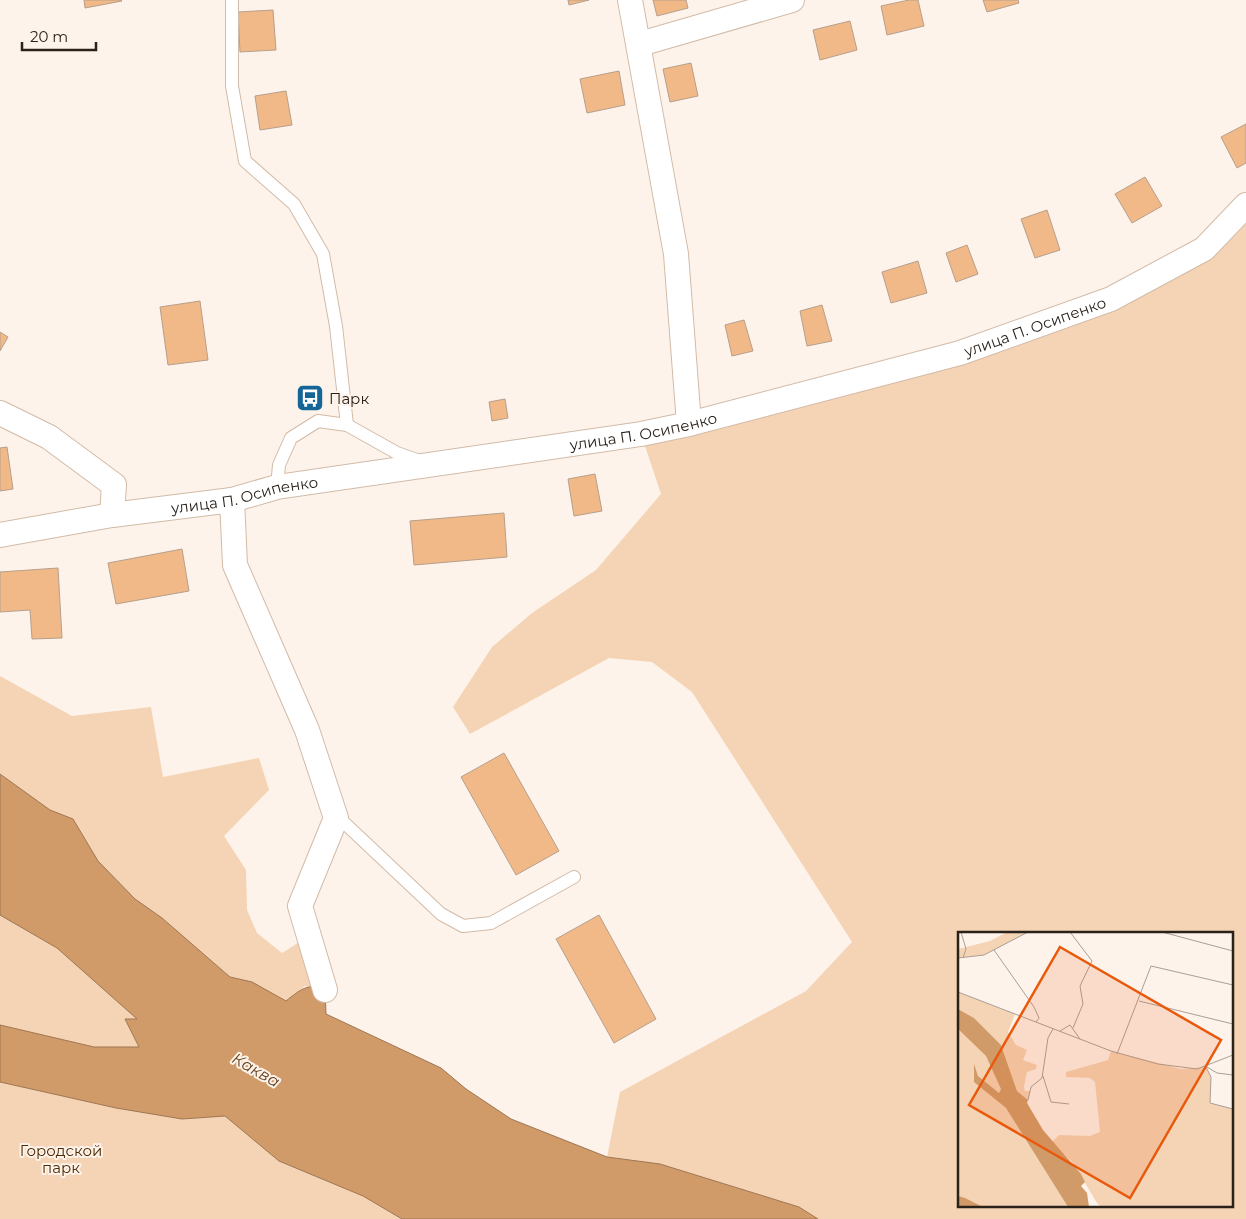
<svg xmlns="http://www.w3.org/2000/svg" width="1246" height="1219" font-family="Montserrat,sans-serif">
	<rect width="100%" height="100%" fill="#fdf3eb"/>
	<g fill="#f5d3b5" fill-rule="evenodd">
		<path d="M1246,205v1014h-428l-19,-12 -139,-43 -53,-7 13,-65 186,-101 46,-49 -160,-250 -40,-30 -43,-4 -139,76 -17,-27 39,-60 40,-34 64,-43 65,-76 -20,-60 319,-81 244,-104zM960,933h272v272h-272z"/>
		<path d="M0,676l72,40 79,-9 12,70 96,-19 10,32 -45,46 22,34 1,40 10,23 25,20 27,-17 16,54 -20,-4 -19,15 -34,-19 -22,-5 -68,-59 -27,-19 -37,-38 -25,-42 -23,-9 -50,-36z"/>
		<path d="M0,915l57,33 81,72 -12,-1 13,29 -45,-1 -94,-20z"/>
		<path d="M0,1082l116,26 66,11 43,-3 54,45 84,35 39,23h-402z"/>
	</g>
	<path fill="#d09a69" stroke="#9e7651" d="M0,774l50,36 23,9 25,42 37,38 27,19 68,59 22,5 34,19c14,-11 22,-19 39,-11l1,24 115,54 25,21 45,30 96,38 53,7 139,43 19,12h-416l-39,-23 -84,-35 -54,-45 -43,3 -66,-11 -116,-26v-57l94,22h45l-14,-28h12l-80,-71 -57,-33z"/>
	<g fill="#f1b987" stroke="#b69f8c">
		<path d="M84,0h37l1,1 -37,7z"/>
		<path d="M568,0h21l-20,5z"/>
		<path d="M653,0h33l2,8 -31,8z"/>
		<path d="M909,0h9l6,26 -37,9 -6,-29z"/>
		<path d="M983,0h35l1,3 -32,9z"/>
		<path d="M273,10l3,40 -36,2 -2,-40z"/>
		<path d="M850,21l7,29 -37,10 -7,-30z"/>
		<path d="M691,63l7,33 -28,6 -7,-33z"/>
		<path d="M619,71l6,34 -38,8 -7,-34z"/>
		<path d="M286,91l6,34 -32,5 -5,-34z"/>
		<path d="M1246,124v39l-9,5 -16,-31z"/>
		<path d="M1145,177l17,29 -30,17 -17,-29z"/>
		<path d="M1047,210l13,40 -25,8 -14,-39z"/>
		<path d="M967,245l11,29 -22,8 -10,-29z"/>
		<path d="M918,261l9,32 -36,10 -9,-31z"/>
		<path d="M200,301l8,59 -40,5 -8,-58z"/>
		<path d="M822,305l10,36 -25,5 -7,-35z"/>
		<path d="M744,320l9,31 -21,5 -7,-31z"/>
		<path d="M0,332l8,5 -8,14z"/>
		<path d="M505,399l3,19 -16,3 -3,-19z"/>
		<path d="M7,447l6,42 -13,2v-43z"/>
		<path d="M595,474l7,37 -28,5 -6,-37z"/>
		<path d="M504,513l3,44 -93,8 -4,-44z"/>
		<path d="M182,549l7,42 -73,13 -8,-41z"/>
		<path d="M58,568l4,70 -30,1 -2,-29 -30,2v-40z"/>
		<path d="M504,753l55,98 -43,24 -55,-98z"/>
		<path d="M599,915l57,104 -42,24 -58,-104z"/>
	</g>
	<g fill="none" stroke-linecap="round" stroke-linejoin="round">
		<g stroke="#d2bba7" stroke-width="14">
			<g id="lane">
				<path d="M232,0v86l13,75 49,43 29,50 13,72 11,99"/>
				<path d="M277,487l2,-22 12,-27 27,-17 29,4 50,28 23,8"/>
				<path d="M336,815l105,99 22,12 28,-3 83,-46"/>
			</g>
		</g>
		<g stroke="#d2bba7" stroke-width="26">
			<g id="street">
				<path d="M630,0l46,254 13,170"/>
				<path d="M640,44l152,-44"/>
				<path d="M0,413l49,24 65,48 -2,30"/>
				<path d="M232,500l3,65 72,165 29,88 -36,88 25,84"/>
				<path id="s1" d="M0,535l112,-20 120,-15 45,-13 364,-53 48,-10 271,-71 151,-54 93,-50 42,-44"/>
			</g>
		</g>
		<use href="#lane" stroke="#fff" stroke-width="12"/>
		<use href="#street" stroke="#fff" stroke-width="24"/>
	</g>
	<defs>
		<g id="bus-square" transform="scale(1.4375)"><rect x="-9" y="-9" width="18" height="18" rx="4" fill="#156597" stroke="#fdf3eb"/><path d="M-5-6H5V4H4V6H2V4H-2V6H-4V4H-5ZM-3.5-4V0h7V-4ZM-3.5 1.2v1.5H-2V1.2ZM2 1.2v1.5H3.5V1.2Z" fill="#fff"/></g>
	</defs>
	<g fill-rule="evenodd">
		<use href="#bus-square" x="310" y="398"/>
	</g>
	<g text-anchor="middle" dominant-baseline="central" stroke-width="4" stroke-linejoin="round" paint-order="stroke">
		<g font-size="15" fill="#2a211a" stroke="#fdf3eb">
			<text stroke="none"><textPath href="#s1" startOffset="1058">улица П. Осипенко</textPath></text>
			<text stroke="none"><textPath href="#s1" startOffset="652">улица П. Осипенко</textPath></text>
			<text stroke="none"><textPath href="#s1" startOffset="248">улица П. Осипенко</textPath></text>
		</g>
		<g font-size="15" fill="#2a211a" stroke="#fdf3eb" text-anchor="start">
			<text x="329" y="398">Парк</text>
		</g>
		<g font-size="15" fill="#4e2b02" stroke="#fdf3eb">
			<text x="61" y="1150">Городской<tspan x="61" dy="17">парк</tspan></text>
		</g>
		<g font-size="16" font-style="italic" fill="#633e19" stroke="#fdf3eb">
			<text transform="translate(256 1070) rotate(30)">Каква</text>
		</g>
	</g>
	<g transform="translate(958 932)">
		<rect width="275" height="275" fill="#fdf3eb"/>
		<path d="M49,0h21l-44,23 -26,3v-9l32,-8zM0,60l57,22 -7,18 8,13 11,5 -4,10 14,5 -1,4 -9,3 -3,15 1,4h5l-2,9 -11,-9 -16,-46 -27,-27 -16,-9zM0,97l28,27 16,33 -2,4 -6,-3 -16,-14 -4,-9v13l32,28 62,99h-85l-25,-11zM153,119l70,18 25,-2 5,10 -1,26 23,6v98h-132l-4,-4 -24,-40 -21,-21 7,-7 31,1 10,-4 -5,-50 -5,-4 -24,-1v-5l42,-12z" fill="#f5d3b5"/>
		<path d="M0,77l16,9 27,27 16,46 11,9 -1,3 16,27 38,44 4,8 -4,4 6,7 2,14h-21l-62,-99 -32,-26v-18l4,12 21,17 2,-4 -15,-33 -28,-27zM0,264l7,2 18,9h-25z" fill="#d09a69"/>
		<path fill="none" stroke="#a99f97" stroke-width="1" d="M3,0l5,17 -3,9M112,0l22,29 -12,25 3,18 -10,24M204,0l71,19M36,18l40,57 5,11 -3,4M0,26l26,-3 44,-23M0,60l153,59 47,13 39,5 36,-14M181,69l94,23M102,99l10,-6 10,14M159,122l34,-88 82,19M248,135l5,10 -1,26 23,6M249,135l10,6 16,2M85,144l8,26 18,2M70,168l3,-13 11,-9 6,-40 5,-9"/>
		<path fill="#e8590c" fill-opacity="0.15" stroke="#e8590c" stroke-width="2.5" d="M102,15l161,93 -91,158 -161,-93z"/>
		<rect width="275" height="275" fill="none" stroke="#2a211a" stroke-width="2.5"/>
	</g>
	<path d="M22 42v8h74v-8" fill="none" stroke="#2a211a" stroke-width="2.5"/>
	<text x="30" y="42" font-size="15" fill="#2a211a" stroke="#fdf3eb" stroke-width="4" paint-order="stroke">20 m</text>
</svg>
